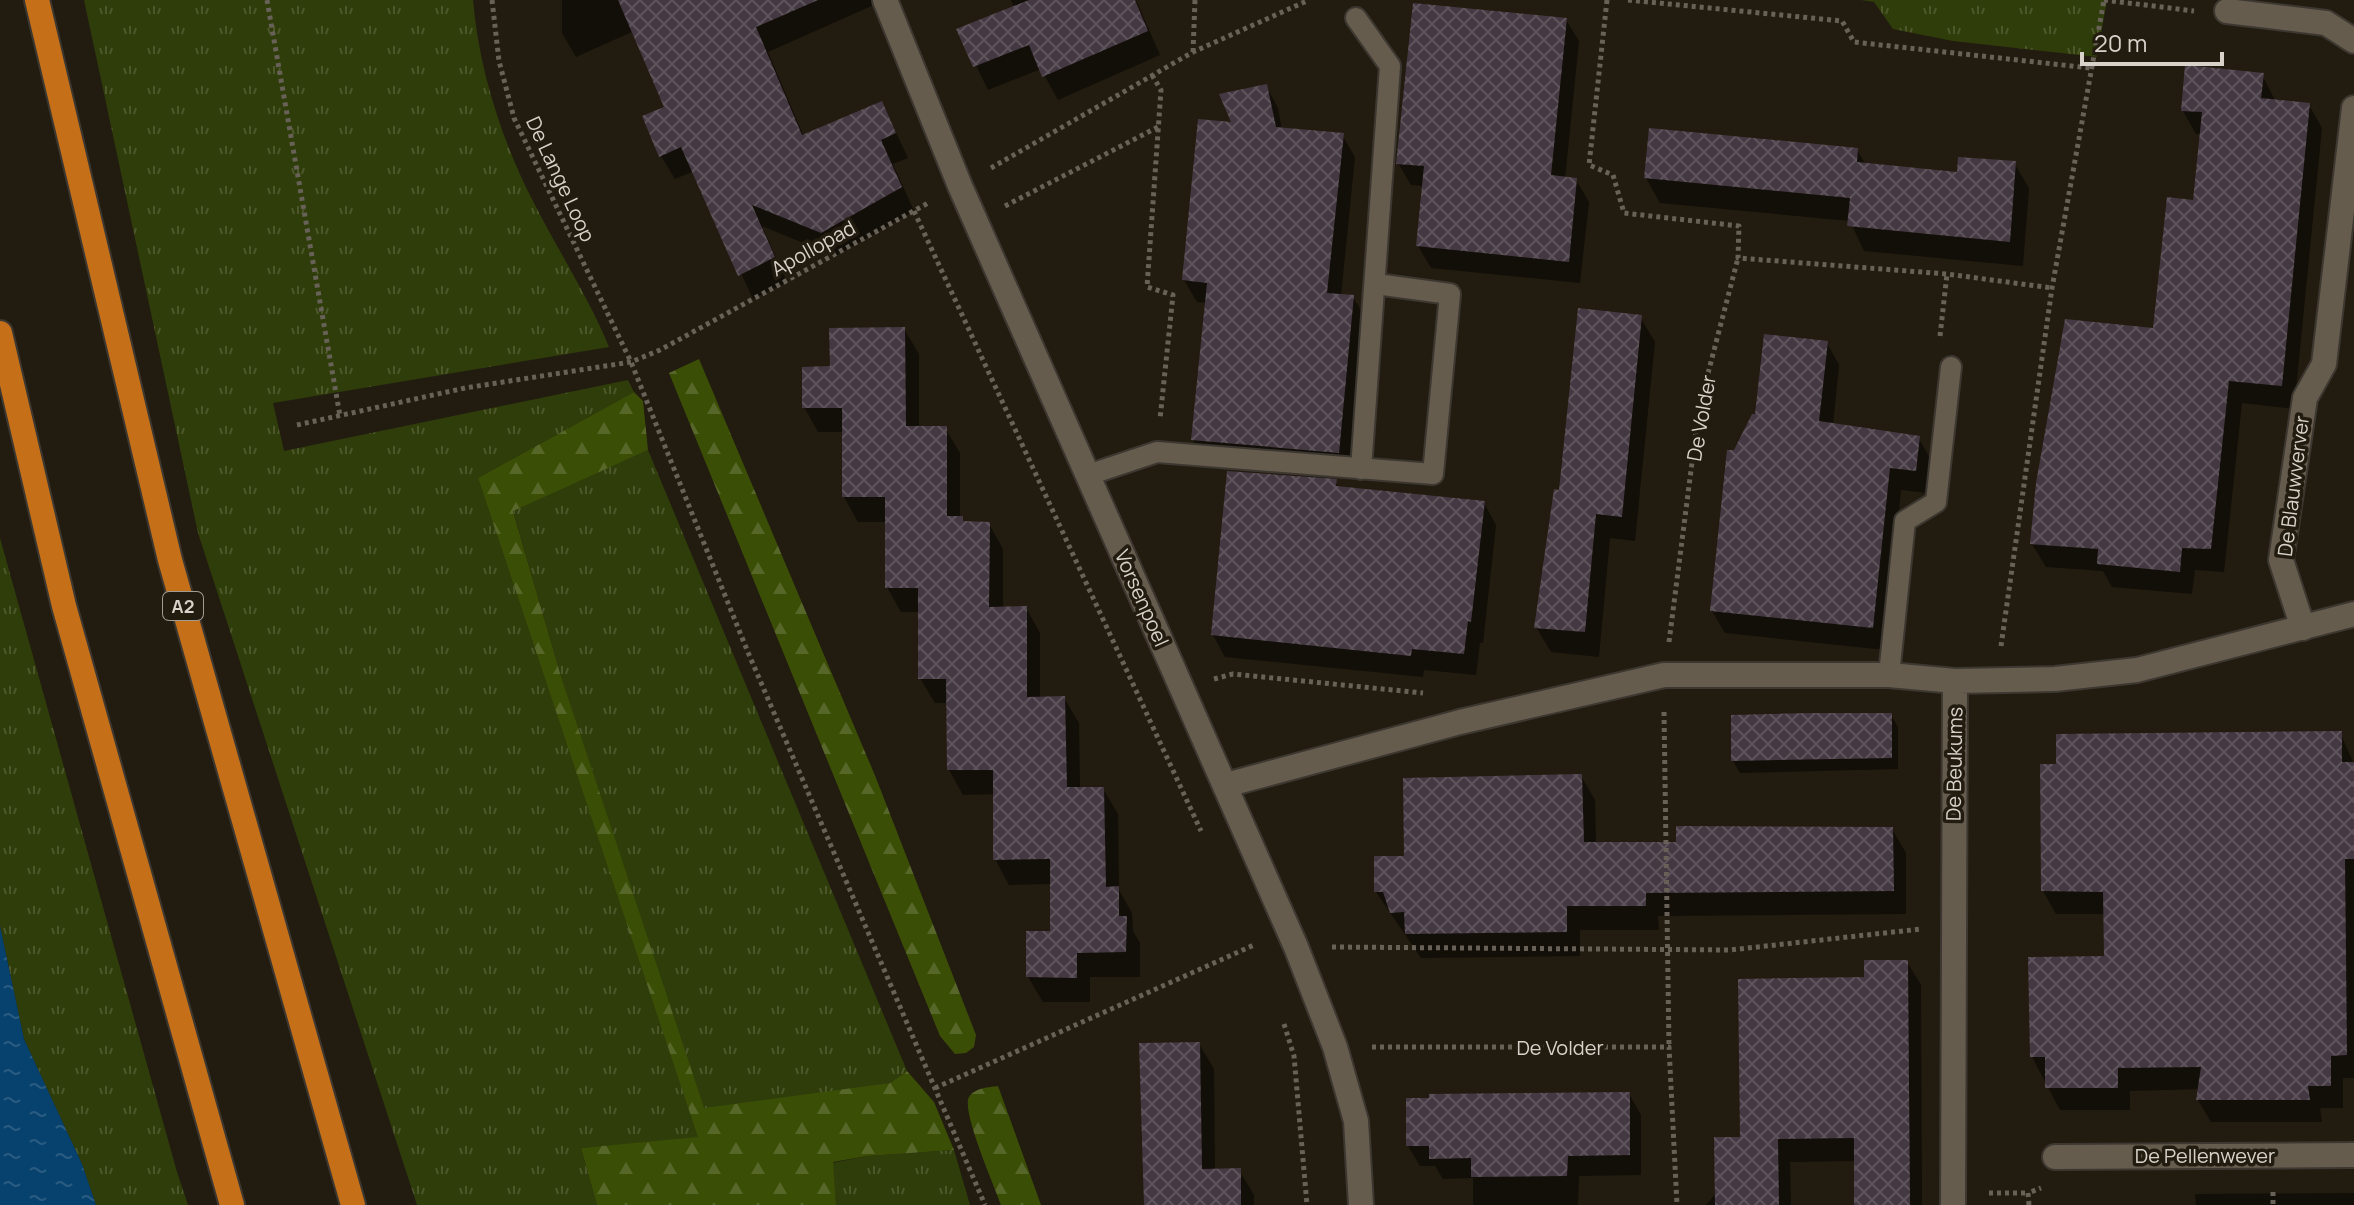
<svg xmlns="http://www.w3.org/2000/svg" width="2354" height="1205" font-family="Manrope,sans-serif">
	<defs>
		<pattern id="grass-tufts" width="24" height="20" patternUnits="userSpaceOnUse" patternTransform="scale(2)"><rect width="24" height="20" fill="#2e3d09"/><path d="M3 7l-1-3M5 7V3M7 7l1-3M15 17l-1-3M17 17v-4M19 17l1-3" fill="none" stroke="#4c582c"/></pattern>
		<pattern id="forest-firs" width="22" height="20" patternUnits="userSpaceOnUse" patternTransform="scale(2)"><rect width="22" height="20" fill="#3b4e06"/><path d="M5 1l3.5 6h-7zM16 11l3.5 6h-7z" fill="#576729"/></pattern>
		<pattern id="water-ripples" width="26" height="14" patternUnits="userSpaceOnUse" patternTransform="scale(2)"><rect width="26" height="14" fill="#07426f"/><path d="M2 4q2-2 4 0t4 0M15 11q2-2 4 0t4 0" fill="none" stroke="#2a5c82"/></pattern>
		<pattern id="building-cross-hatch" width="8" height="8" patternUnits="userSpaceOnUse" patternTransform="scale(2)"><rect width="8" height="8" fill="#443842"/><path d="M0 0l8 8M0 8l8-8" fill="none" stroke="#5e545c"/></pattern>
	</defs>
	<rect width="100%" height="100%" fill="#221b0f"/>
	<g fill="url(#grass-tufts)">
		<path d="M84,0h389c6,70 29,142 62,205 24,47 54,93 74,142l-336,56 11,48 344,-71 6,12 -156,86 221,660 -118,10 16,57h-180l-219,-672z"/>
		<path d="M1861,0h246l-10,57 -144,-16 -60,-12 -19,-27z"/>
		<path d="M648,450l259,621 -17,12 -173,26h-13l-4,-8 -140,-428 -47,-163z"/>
		<path d="M0,538l177,634 11,33h-92l-14,-41 -58,-125 -24,-113z"/>
		<path d="M954,1150l16,55h-134l-4,-42 35,-7z"/>
	</g>
	<g fill="url(#forest-firs)">
		<path d="M699,359l177,419 100,257 -2,12 -8,6 -11,1 -15,-18 -271,-663z"/>
		<path d="M634,392l9,9 5,49 -135,61 47,162 144,435 186,-25 17,-12 27,31 20,48 -87,6 -34,6 3,43h-239l-16,-57 117,-11 -220,-659z"/>
		<path d="M998,1086l43,119h-40c-6,-18 -40,-94 -32,-108 5,-9 21,-10 29,-11z"/>
	</g>
	<path fill="url(#water-ripples)" d="M0,926l24,113 58,125 14,41h-96z"/>
	<g fill="#0007">
		<path d="M562,0h323l-117,52 36,85 78,-34 26,55 -15,6 21,47 -79,45 -73,-30 25,56 -34,17 -59,-128 -19,8 -14,-23 5,-48 -32,-77 -58,26 -14,-24z"/>
		<path d="M1011,0h125l24,55 -102,45 -17,-31 -53,21 -29,-60 55,-22z"/>
		<path d="M1566,20l13,21 -14,138 11,1 13,22 -9,81 -149,-15 -13,-22 6,-60 -13,-1 -13,-22z"/>
		<path d="M2262,75l14,27 33,3 13,23 -28,281 -52,-6 -18,169 -29,-2 -3,24 -80,-7 -9,-16 -57,-4 -14,-23 123,-214 40,-128 6,-68h-5l-13,-23z"/>
		<path d="M1266,86l12,22 4,22 60,5 13,22 -14,139 12,1 13,22 -15,156 -145,-13 -13,-22 14,-137 -10,-1 -13,-22 50,-156z"/>
		<path d="M1857,150l9,15 92,9 56,-11 15,25 -6,78 -159,-15 -14,-30 -190,-18 -14,-25z"/>
		<path d="M1640,317l15,25 -20,199 -25,-3 -11,119 -48,-5 -15,-25 25,-135z"/>
		<path d="M904,329l15,25v74h26l15,25v65l5,5 24,1 14,25v59h23l14,25v66l24,-1 15,25 1,66h23l15,25 1,76 13,23 1,18 7,12v34h-50v25h-47l-15,-25 24,-44v-49l-43,1 -14,-26v-65l-32,1 -14,-25 -1,-67h-13l-15,-25v-66h-19l-14,-25v-65h-29l-14,-25v-65h-26l-14,-25 28,-39z"/>
		<path d="M1827,343l12,22 -6,60 85,12 13,23 -3,33 -27,-3 -16,160 -160,-17 -13,-22 23,-159 22,-36z"/>
		<path d="M1335,481l5,8 144,14 12,22 -13,118h-3l-4,32 -52,-5 -1,7 -198,-20 -12,-22z"/>
		<path d="M1891,715l7,12v42l-158,4 -7,-12z"/>
		<path d="M2340,733l14,31v314h-11v30h-23l2,14h-111l-13,-22 2,-11 -70,2v19h-70l-28,-53 74,-99 -1,-44h-49l-13,-23z"/>
		<path d="M1581,776l14,24 1,44h82l214,-15 14,24v61l-248,2 1,14h-79v26l-159,2 -45,-66 30,-34z"/>
		<path d="M1907,962l14,23 1,220h-65l-1,-44 -66,1 1,43h-85l11,-13 25,-53 124,-160z"/>
		<path d="M1199,1044l15,25 1,102 24,-1 15,25v10h-110z"/>
		<path d="M1629,1094l12,21v60l-62,1 -1,29h-105v-27l-30,1 -8,-13h-15l-12,-20z"/>
		<path d="M2354,1193v12h-158l-1,-11z"/>
	</g>
	<g fill="url(#building-cross-hatch)">
		<path d="M618,0h200l-62,27 46,108 80,-34 14,32 -15,7 21,47 -81,46 -69,-28 23,52 -37,19 -57,-129 -22,10 -17,-41 22,-9z"/>
		<path d="M1029,0h106l13,31 -106,46 -13,-32 -56,22 -17,-38z"/>
		<path d="M1413,3l154,15 -16,157 26,3 -8,84 -153,-16 8,-80 -28,-2z"/>
		<path d="M2185,65l79,8 -3,25 49,5 -28,283 -53,-5 -18,168 -29,-1 -2,24 -83,-8 1,-15 -68,-5 6,-61 29,-164 88,9 14,-131 26,3 9,-88 -21,-1z"/>
		<path d="M1267,84l9,43 68,6 -17,160 27,2 -15,158 -148,-13 16,-157 -25,-3 16,-161 33,3 -12,-28z"/>
		<path d="M1649,128l209,20 -1,14 100,10 1,-15 58,4 -6,81 -163,-16 3,-28 -206,-20z"/>
		<path d="M1578,308l64,7 -20,202 -26,-3 -11,118 -51,-4 20,-139 5,1z"/>
		<path d="M905,327l1,99h41v90h16v5l27,1 -1,85 38,-1v91l38,-1 2,91h37l2,100 13,-1v30h8l-1,36 -49,1v25l-51,-1v-46h24v-72l-57,1v-90h-46l-1,-91h-28v-91h-33v-91h-43v-89h-40v-41l28,-1 -1,-38z"/>
		<path d="M1764,334l64,7 -9,80 101,15 -4,35 -26,-3 -17,160 -163,-17 17,-161h7l18,-36h3z"/>
		<path d="M1227,471l110,8 -1,7 149,15 -14,121 -3,-1 -4,33 -52,-5 -1,7 -200,-21z"/>
		<path d="M1808,713h84v45l-161,3v-46z"/>
		<path d="M2342,731v31h12v97h-9l2,196 -16,1v30h-23l2,14h-114l5,-33 -83,1v20h-73v-31h-15l-2,-100 76,-1 -1,-64 -62,-1 -1,-127h16v-30z"/>
		<path d="M1582,774l2,68h92v-16l217,1 1,64 -248,2v13h-79v26l-162,2 -1,-22 -14,1 -7,-21h-9v-36h30l-1,-78z"/>
		<path d="M1864,960h44l2,245h-56v-67l-76,1 1,66h-64l-1,-68h26l-2,-158 126,-2z"/>
		<path d="M1200,1042l2,127 39,-1v37h-97l-5,-162z"/>
		<path d="M1630,1092v63l-62,1 -1,20 -96,1v-19l-42,1v-13h-23v-48h23v-4z"/>
	</g>
	<g fill="none" stroke-linecap="round" stroke-linejoin="round">
		<g stroke="#3c3730" stroke-width="24">
			<g id="service">
				<path d="M1356,18l34,48 -29,403"/>
				<path d="M1088,475l69,-23 276,22 17,-180 -74,-10"/>
				<path d="M1889,675l16,-154 31,-19 15,-135"/>
			</g>
		</g>
		<g stroke="#3c3730" stroke-width="28">
			<g id="minor">
				<path d="M885,0l75,186 336,761 39,100 21,74 5,84"/>
				<path d="M2227,11l99,12 28,18"/>
				<path d="M2303,628l-22,-68 24,-162 19,-34 30,-256"/>
				<path d="M1226,785l234,-63 204,-47h225l66,6"/>
				<path d="M2055,1157l299,-2"/>
				<path d="M1953,1205l2,-524 100,-2 82,-9 217,-56"/>
			</g>
		</g>
		<g stroke="#3c3730" stroke-width="28">
			<g id="motorway">
				<path d="M37,0l133,560 183,645"/>
				<path d="M0,333l64,273 168,599"/>
			</g>
		</g>
		<g stroke="#676157" stroke-width="5" stroke-dasharray="4 4" stroke-linecap="butt">
			<path d="M267,0l73,416"/>
			<path d="M492,0l7,61 15,57 117,244 116,288 238,555"/>
			<path d="M1607,0l-18,165 24,10 11,38 115,13 -1,32 209,16 105,14"/>
			<path d="M1628,0l214,21 12,21 236,26"/>
			<path d="M2104,0l90,11"/>
			<path d="M1193,52l2,-52"/>
			<path d="M1152,75l9,15 -14,197 26,8 -13,124"/>
			<path d="M991,168l202,-116 116,-52"/>
			<path d="M1005,206l153,-79"/>
			<path d="M914,211l287,620"/>
			<path d="M1940,336l7,-62"/>
			<path d="M297,425l168,-37 166,-26 29,-12 270,-148"/>
			<path d="M1669,642l30,-234 39,-150"/>
			<path d="M2001,646l51,-358 52,-288"/>
			<path d="M1214,679l19,-5 190,19"/>
			<path d="M1664,712l5,335"/>
			<path d="M1332,947l398,3 191,-21"/>
			<path d="M1284,1024l10,32 13,149"/>
			<path d="M1372,1047h297l8,158"/>
			<path d="M935,1088l319,-143"/>
			<path d="M2273,1192v13"/>
			<path d="M1989,1193h39"/>
			<path d="M2029,1205l-1,-12 13,-5"/>
		</g>
		<use href="#service" stroke="#655c4e" stroke-width="20"/>
		<use href="#minor" stroke="#655c4e" stroke-width="24"/>
		<use href="#motorway" stroke="#c57018" stroke-width="24"/>
	</g>
	<g text-anchor="middle" dominant-baseline="central" stroke-width="7" stroke-linejoin="round" paint-order="stroke">
		<rect fill="#221b0f" stroke="#a19b92" stroke-width="2" x="163" y="592" width="40" height="28" rx="6"/>
		<g font-size="18" font-weight="bold" fill="#d7d2ca">
			<text x="183" y="606">A2</text>
		</g>
		<g font-size="20" fill="#d7d2ca" stroke="#221b0f">
			<text transform="translate(561 179) rotate(65)">De Lange Loop</text>
			<text transform="translate(813 248) rotate(-29)">Apollopad</text>
			<text transform="translate(1701 418) rotate(-80)">De Volder</text>
			<text transform="translate(2293 486) rotate(-83)">De Blauwverver</text>
			<text transform="translate(1142 598) rotate(66)">Vorsenpoel</text>
			<text transform="translate(1954 764) rotate(-89)">De Beukums</text>
			<text x="1560" y="1047">De Volder</text>
			<text x="2205" y="1155">De Pellenwever</text>
		</g>
	</g>
	<path d="M2082 52v12h140v-12" fill="none" stroke="#d7d2ca" stroke-width="4"/>
	<text x="2094" y="52" font-size="24" fill="#d7d2ca" stroke="#221b0f" stroke-width="6" paint-order="stroke">20 m</text>
</svg>
